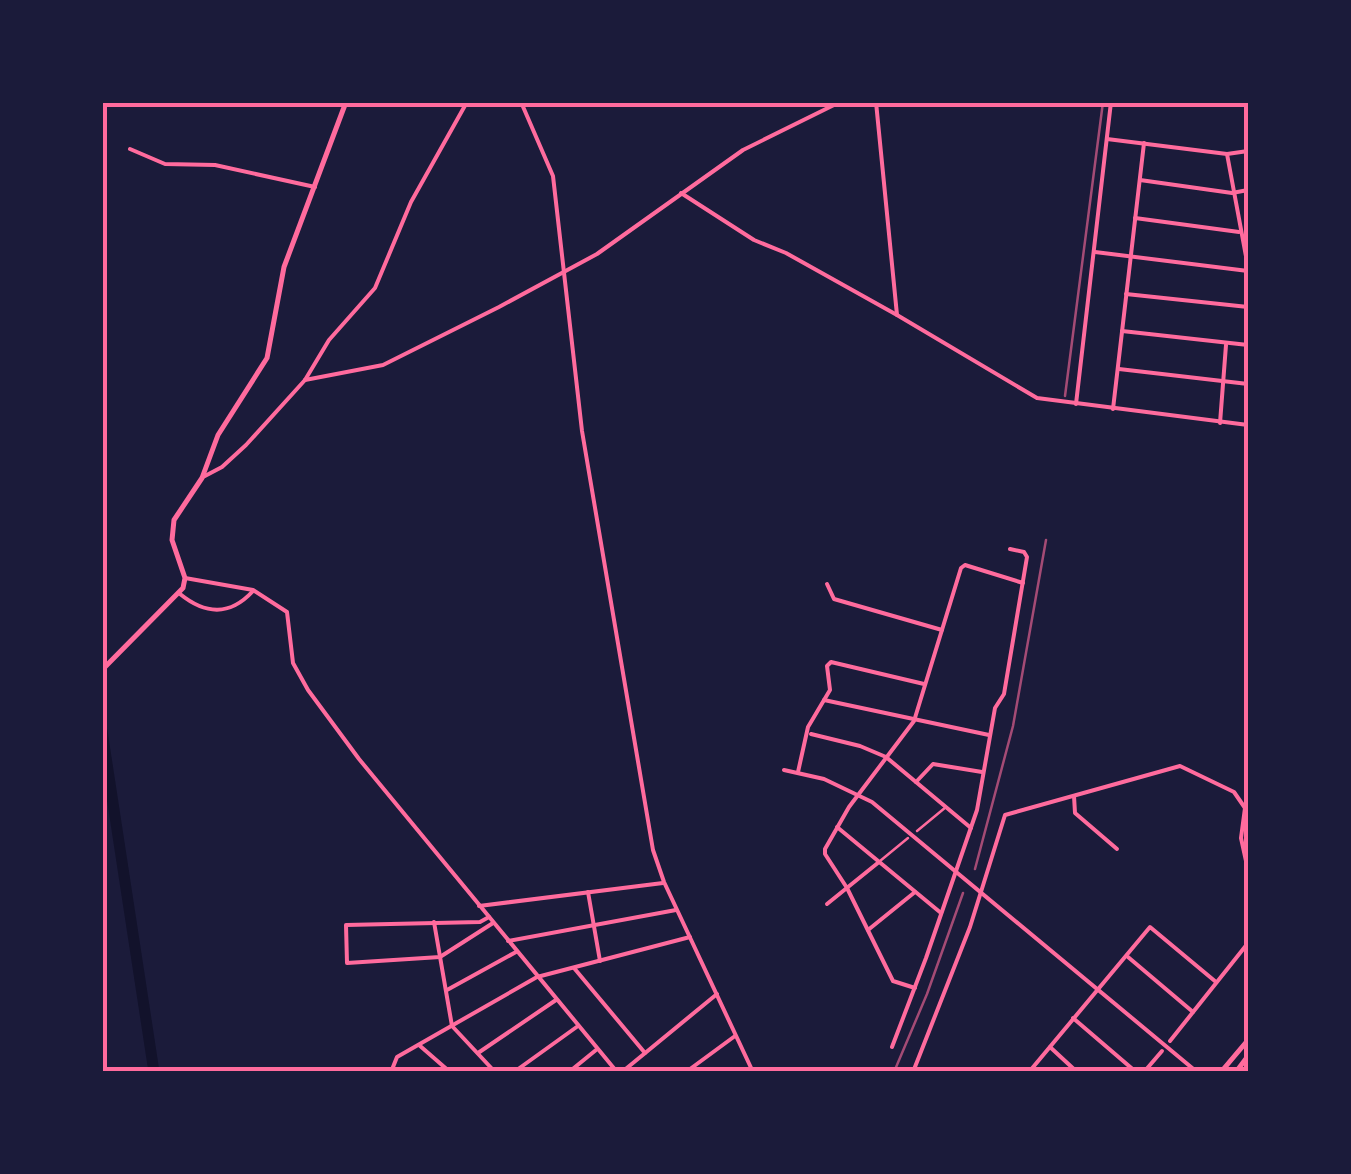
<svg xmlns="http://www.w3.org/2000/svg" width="1351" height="1174" font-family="'Public Sans',sans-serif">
	<rect width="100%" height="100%" fill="#1b1b3a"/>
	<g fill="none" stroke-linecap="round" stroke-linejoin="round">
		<path stroke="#12122b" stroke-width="11" d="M102,731l52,341"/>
		<g stroke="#ff6b9d" stroke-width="2.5">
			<path d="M917,831l29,-24"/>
			<path d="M880,861l28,-23"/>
		</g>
		<g stroke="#ff6b9d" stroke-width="4">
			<path d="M876,102l21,213"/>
			<path d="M1107,139l120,15 21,-3"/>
			<path d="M130,149l35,15 50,1 100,22"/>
			<path d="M1227,154l21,113"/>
			<path d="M1140,180l92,13 16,-3"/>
			<path d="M681,193l73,47 32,13 111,62 140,83 211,27"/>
			<path d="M1135,218l104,14"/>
			<path d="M1095,252l153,19"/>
			<path d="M1126,294l122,13"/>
			<path d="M1122,331l126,14"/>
			<path d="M1119,369l129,15"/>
			<path d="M305,380l78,-15 116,-58 98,-53 146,-104 97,-48"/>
			<path d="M1076,404l35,-302"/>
			<path d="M1113,409l31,-266"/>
			<path d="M1220,423l6,-78"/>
			<path d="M203,477l19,-10 24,-22 59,-65 24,-40 46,-52 36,-86 56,-100"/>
			<path d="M185,578l68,12 34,22 6,51 15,27 51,69 258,313"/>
			<path d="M827,584l7,15 108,31"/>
			<path d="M180,594c26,21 50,22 73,-3"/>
			<path d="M824,700l165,35"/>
			<path d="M811,734l49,12 26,11 85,71"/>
			<path d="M798,772l10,-45 22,-37 -3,-24 4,-4 93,22"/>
			<path d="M916,782l17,-18 49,8"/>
			<path d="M1074,796l1,17 42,36"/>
			<path d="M837,827l104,86"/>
			<path d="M588,892l12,69"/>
			<path d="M827,904l52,-42"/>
			<path d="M479,906l184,-23"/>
			<path d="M489,917l-9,5 -134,3 1,38 93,-6 53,-34"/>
			<path d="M434,922l18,104 43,46"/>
			<path d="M868,930l47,-38"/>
			<path d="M508,941l168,-31"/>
			<path d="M1128,957l65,55"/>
			<path d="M574,968l71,85"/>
			<path d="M915,988l-22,-7 -46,-93 -22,-34v-5l24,-42 65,-86 47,-153 4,-3 58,18"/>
			<path d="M447,990l69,-38"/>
			<path d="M1073,1018l63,54"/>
			<path d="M1170,1041l78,-98"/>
			<path d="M419,1045l31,27"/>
			<path d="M892,1047l34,-89 51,-148 18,-102 9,-14 23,-137 -3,-5 -14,-3"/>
			<path d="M1050,1047l27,25"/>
			<path d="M478,1053l78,-53"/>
			<path d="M391,1072l6,-15 140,-80 153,-40"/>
			<path d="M514,1072l64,-46"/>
			<path d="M569,1072l27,-22"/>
			<path d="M686,1072l49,-36"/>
			<path d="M913,1072l57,-145 35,-112 175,-49 54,26 11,16 -4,30 7,32"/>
			<path d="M1029,1072l121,-145 66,55"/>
			<path d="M1144,1072l18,-21"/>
		</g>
		<g stroke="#ff6b9d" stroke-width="4">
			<path d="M521,102l32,74 29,255 71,419 11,32 89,190"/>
			<path d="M784,770l40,9 48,23 325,270"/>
			<path d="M622,1072l95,-78"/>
		</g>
		<path stroke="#ff6b9d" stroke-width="5" d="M102,670l81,-82 2,-10 -13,-38 2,-20 28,-42 16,-43 49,-77 17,-91 62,-165"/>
		<g stroke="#ff6b9d" stroke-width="5">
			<path d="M1221,1072l27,-32"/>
			<path d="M1236,1072l12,-16"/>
		</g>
		<g stroke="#a44b75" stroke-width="2.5">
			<path d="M1065,396l38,-294"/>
			<path d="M975,869l38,-143 33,-186"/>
			<path d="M894,1072l33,-78 36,-101"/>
		</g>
	</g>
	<rect width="1351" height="1174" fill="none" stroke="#1b1b3a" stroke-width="210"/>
	<rect x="105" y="105" width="1141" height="964" fill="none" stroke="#ff6b9d" stroke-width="4"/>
</svg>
